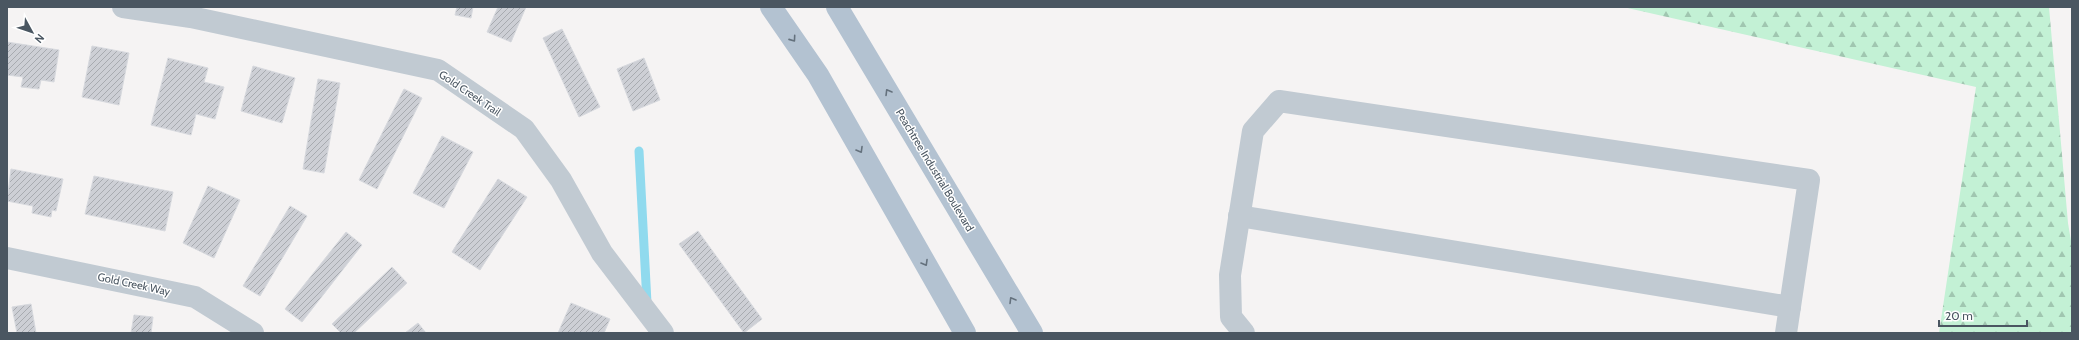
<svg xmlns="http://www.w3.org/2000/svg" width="2079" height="340" font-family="Cabin,sans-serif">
	<defs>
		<pattern id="forest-firs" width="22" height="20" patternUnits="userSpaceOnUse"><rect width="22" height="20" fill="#c3f1d5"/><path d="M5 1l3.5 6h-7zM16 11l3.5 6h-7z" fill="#a0c6b0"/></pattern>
		<pattern id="building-hatch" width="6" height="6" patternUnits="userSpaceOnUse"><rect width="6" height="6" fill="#cdcfd5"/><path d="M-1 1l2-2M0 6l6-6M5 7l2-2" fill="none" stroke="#a8abb0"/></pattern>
	</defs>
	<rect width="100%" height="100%" fill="#f5f3f3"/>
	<path fill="url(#forest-firs)" d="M1623,7h426l19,216 4,24v86h-133l37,-246z"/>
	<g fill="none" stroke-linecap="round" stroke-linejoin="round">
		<path stroke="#90daee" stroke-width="9" d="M639,151l8,152"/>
	</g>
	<g fill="url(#building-hatch)" stroke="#d7d9de">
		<path d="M457,7h16l-2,11 -16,-3z"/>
		<path d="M498,7h28l-15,35 -24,-10z"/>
		<path d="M562,29l38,78 -21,10 -36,-79z"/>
		<path d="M7,42l52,8 -5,32 -13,-2 -2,9 -18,-2 2,-10 -16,-2z"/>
		<path d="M92,46l37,7 -10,52 -37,-8z"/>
		<path d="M168,58l40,10 -4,14 20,5 -9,32 -19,-5 -5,21 -40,-10z"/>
		<path d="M644,58l16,42 -27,11 -16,-42z"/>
		<path d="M253,66l42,12 -13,45 -41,-12z"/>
		<path d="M318,79l22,4 -16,90 -21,-4z"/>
		<path d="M404,89l18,9 -45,91 -18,-9z"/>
		<path d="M442,136l31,16 -29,56 -31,-15z"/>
		<path d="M11,169l52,10 -7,32 -4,-1 -1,7 -19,-4 1,-7 -26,-5z"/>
		<path d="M94,176l79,16 -8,39 -80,-17z"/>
		<path d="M498,179l29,18 -47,73 -28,-18z"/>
		<path d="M208,186l32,14 -26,58 -31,-15z"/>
		<path d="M290,206l17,10 -47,80 -17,-10z"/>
		<path d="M698,231l64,88 -18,14 -65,-89z"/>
		<path d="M346,232l16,13 -60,77 -17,-13z"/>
		<path d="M392,267l15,16 -53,50h-13l-9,-9z"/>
		<path d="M571,303l39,16 -6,14h-46z"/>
		<path d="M31,304l5,29h-19l-5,-26z"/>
		<path d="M134,315l19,2 -2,16h-20z"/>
		<path d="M418,323l8,10h-21z"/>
	</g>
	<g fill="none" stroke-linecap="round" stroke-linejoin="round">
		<g stroke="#c1cad2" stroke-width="22">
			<path d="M123,7l68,10 247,53 86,59 37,51 41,73 61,80"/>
			<path d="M1239,216l551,91"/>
			<path d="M7,258l188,39 58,36"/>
			<path d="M1244,333l-13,-16 -1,-42 23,-144 26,-30 530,79 -23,153"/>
		</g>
		<g stroke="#b3c2d1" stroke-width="22">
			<path d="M771,7l47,68 147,258"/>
			<path d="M837,7l195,326"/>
		</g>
	</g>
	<defs><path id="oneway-chevron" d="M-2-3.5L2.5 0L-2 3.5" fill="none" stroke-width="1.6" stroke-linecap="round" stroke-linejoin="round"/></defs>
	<g stroke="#64717d">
		<use href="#oneway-chevron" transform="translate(793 39) rotate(55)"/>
		<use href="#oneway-chevron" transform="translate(888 92) rotate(-121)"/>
		<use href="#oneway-chevron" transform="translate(860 150) rotate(60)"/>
		<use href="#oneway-chevron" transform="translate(925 263) rotate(60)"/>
		<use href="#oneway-chevron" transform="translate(1012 300) rotate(-121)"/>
	</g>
	<g text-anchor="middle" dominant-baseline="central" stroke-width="3" stroke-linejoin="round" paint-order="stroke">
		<g font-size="11" fill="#4a5661" stroke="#fff">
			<text transform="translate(470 93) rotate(34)">Gold Creek Trail</text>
			<text transform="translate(935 170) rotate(59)">Peachtree Industrial Boulevard</text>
			<text transform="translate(134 284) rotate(12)">Gold Creek Way</text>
		</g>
	</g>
	<rect width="2079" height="340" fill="none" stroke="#4a5661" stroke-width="16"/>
	<g transform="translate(32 32) rotate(130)" stroke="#ffffff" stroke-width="3" paint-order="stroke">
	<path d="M0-3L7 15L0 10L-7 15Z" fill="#4a5661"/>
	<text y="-6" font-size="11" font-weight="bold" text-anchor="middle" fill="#4a5661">N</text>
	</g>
	<path d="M1939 320v6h88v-6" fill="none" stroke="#4a5661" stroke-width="2"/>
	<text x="1945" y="320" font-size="12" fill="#4a5661" stroke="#ffffff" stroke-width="3" paint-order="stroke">20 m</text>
</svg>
